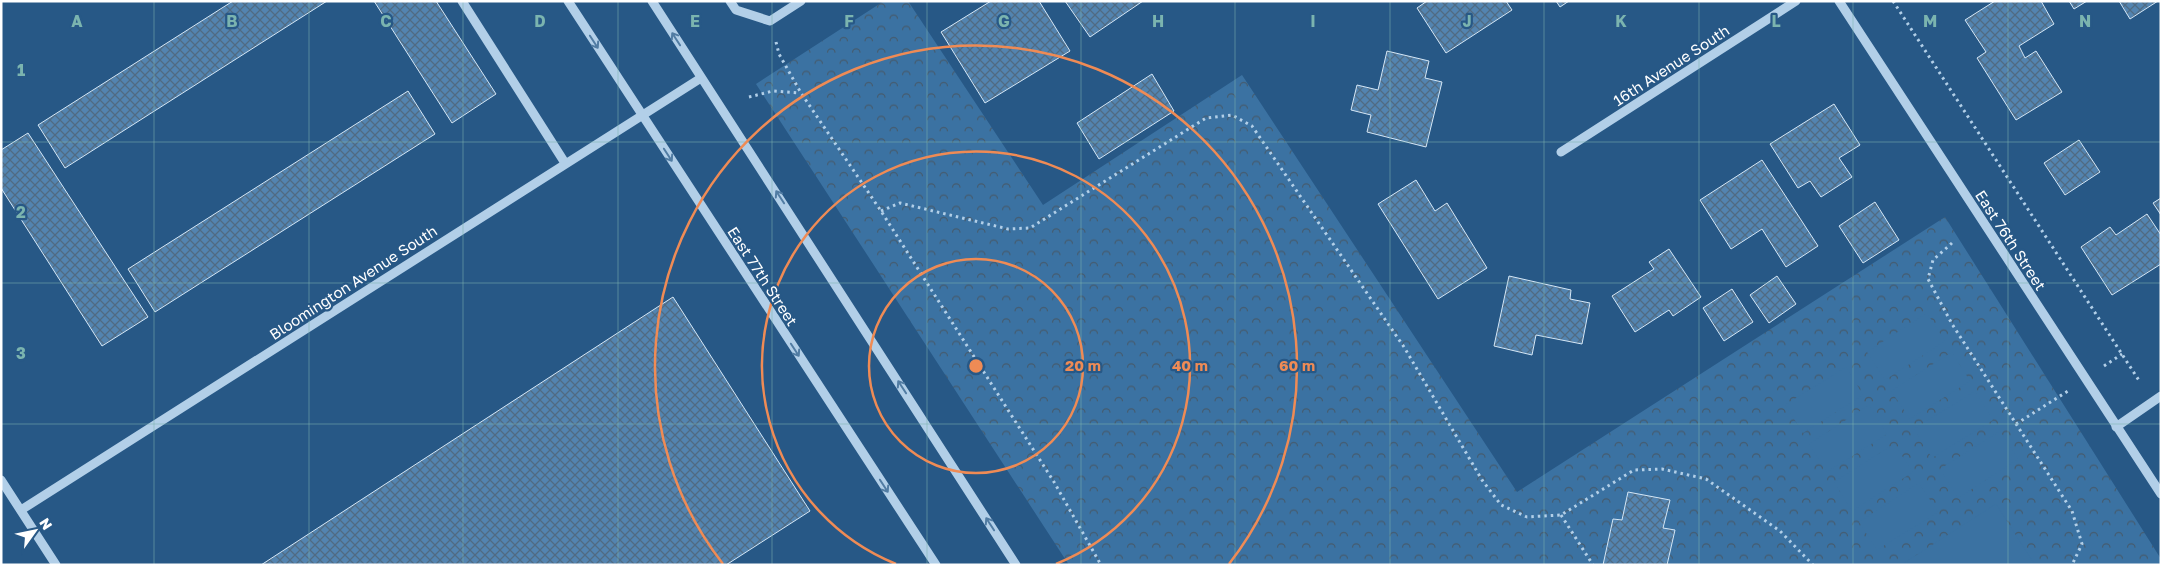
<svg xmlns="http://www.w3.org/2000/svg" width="2162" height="566" font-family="'Golos Text',sans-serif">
	<defs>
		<pattern id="park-crowns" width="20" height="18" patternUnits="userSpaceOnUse" patternTransform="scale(1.25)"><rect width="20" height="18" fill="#3b72a2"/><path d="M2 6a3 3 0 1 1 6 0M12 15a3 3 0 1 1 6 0" fill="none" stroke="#455b6e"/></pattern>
		<pattern id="building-cross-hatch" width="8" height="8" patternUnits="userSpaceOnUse" patternTransform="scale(1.25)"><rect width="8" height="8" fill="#5384b0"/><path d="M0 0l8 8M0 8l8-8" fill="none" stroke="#506b83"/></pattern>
	</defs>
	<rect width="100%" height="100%" fill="#275886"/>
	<path fill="url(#park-crowns)" d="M884,1h24l135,204 199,-130 275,417 428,-275 216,342v6h-1092l-313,-481z"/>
	<g fill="#3b72a2">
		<path d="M1927,313l18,28 -60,39 -18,-28z"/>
		<path d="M1952,352l18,29 -60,38 -19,-28z"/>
		<path d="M1846,367l17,28 -60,38 -18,-28z"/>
		<path d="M1975,391l18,29 -61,38 -18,-29z"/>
		<path d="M1869,405l18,29 -60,38 -18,-28z"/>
		<path d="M2000,431l18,28 -60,39 -18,-29z"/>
		<path d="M1894,444l19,28 -61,39 -18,-29z"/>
		<path d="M1919,483l19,29 -61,38 -18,-28z"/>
		<path d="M1996,504l39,61h-134z"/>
	</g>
	<g fill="url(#building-cross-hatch)" stroke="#d5e7f6">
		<path d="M233,1h94l-262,167 -27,-43z"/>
		<path d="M374,1h62l60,93 -44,29z"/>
		<path d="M991,1h48l31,50 -85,52 -44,-71z"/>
		<path d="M1065,1h78l-53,36z"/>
		<path d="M1427,1h79l6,9 -66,43 -29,-45z"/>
		<path d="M1556,1h13l-9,6z"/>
		<path d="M1995,1h46l13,23 -35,22 6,12 11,-7 26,41 -46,28 -39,-62 9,-6 -21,-32z"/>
		<path d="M2069,1h18l-13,8z"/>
		<path d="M2119,1h39l-28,18z"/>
		<path d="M1387,51l42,10 -4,17 17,4 -16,65 -59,-15 4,-17 -20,-5 6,-25 21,5z"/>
		<path d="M1152,74l22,37 -75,48 -22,-36z"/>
		<path d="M408,91l27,43 -280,178 -27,-43z"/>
		<path d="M1834,104l26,41 -21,13 13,19 -31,20 -11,-16 -12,7 -28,-44z"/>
		<path d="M28,133l120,184 -46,29 -101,-158v-38z"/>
		<path d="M2079,140l21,32 -35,23 -21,-32z"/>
		<path d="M1762,160l56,86 -32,21 -24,-38 -31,20 -31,-49z"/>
		<path d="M1416,180l19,31 12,-8 40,65 -49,31 -60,-95z"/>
		<path d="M2161,198v17l-8,-12z"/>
		<path d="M1875,202l24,38 -36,23 -24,-37z"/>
		<path d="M2147,214l14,21v29l-49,31 -31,-48 29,-20 6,8z"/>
		<path d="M1669,249l32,48 -28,19 -4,-6 -34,22 -23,-36 42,-27 -5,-7z"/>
		<path d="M1509,276l62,14 -1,9 20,4 -8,41 -46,-9 -4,20 -38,-9z"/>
		<path d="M1777,276l19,28 -27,19 -19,-28z"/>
		<path d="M1732,289l21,33 -29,19 -21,-33z"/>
		<path d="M673,297l137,214 -84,54h-465z"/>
		<path d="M1628,492l42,8 -7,28 12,2 -8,35h-64l10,-46 9,1z"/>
	</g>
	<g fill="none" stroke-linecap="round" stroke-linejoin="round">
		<g stroke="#b2cfe8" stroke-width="3" stroke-dasharray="2.5 4" stroke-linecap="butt">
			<path d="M1893,1l247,381"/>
			<path d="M776,42l3,12 22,39 80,118 173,271 47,83"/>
			<path d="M749,97l24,-6 27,2"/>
			<path d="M881,211l19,-8 108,26 22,-1 176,-110 26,-3 20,11 152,221 78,133 19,25 26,12 34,-2 73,-45 28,-1 44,10 74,52 33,34"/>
			<path d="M1952,243l-19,17 -5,19 24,45 120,187 10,33 -10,21"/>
			<path d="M2104,366l18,-12"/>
			<path d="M2016,424l52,-33"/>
			<path d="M1561,515l32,50"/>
		</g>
		<g stroke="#b2cfe8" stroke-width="9">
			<path d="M462,1l103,162"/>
			<path d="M568,1l368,564"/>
			<path d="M652,1l364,564"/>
			<path d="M730,1l6,9 34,11 31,-20"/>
			<path d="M1839,1l322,493"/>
			<path d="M1561,152l235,-151"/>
			<path d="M2116,427l45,-31"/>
			<path d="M1,480l55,85"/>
			<path d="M21,510l680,-432"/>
		</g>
	</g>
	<defs><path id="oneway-shaft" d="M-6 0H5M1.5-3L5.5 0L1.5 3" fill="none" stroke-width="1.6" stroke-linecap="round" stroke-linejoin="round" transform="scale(1.25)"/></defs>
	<g stroke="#517ca3">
		<use href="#oneway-shaft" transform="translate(676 39) rotate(-123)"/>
		<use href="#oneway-shaft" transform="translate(594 42) rotate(57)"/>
		<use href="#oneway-shaft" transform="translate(668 155) rotate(57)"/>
		<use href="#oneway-shaft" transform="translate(780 197) rotate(-123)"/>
		<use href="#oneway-shaft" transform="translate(795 350) rotate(57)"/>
		<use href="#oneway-shaft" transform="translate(902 387) rotate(-123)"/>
		<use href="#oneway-shaft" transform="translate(884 486) rotate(57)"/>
		<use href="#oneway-shaft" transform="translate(990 524) rotate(-123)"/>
	</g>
	<path fill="none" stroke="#7bb4af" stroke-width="1" stroke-opacity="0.55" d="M154,1v564M309,1v564M463,1v564M618,1v564M772,1v564M927,1v564M1081,1v564M1235,1v564M1390,1v564M1544,1v564M1699,1v564M1853,1v564M2008,1v564M1,142h2160M1,283h2160M1,424h2160"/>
	<g fill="none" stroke="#ef8b55" stroke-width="2.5">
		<circle cx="976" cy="366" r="107"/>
		<path d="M896 564A214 214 0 1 1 1056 564"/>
		<path d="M723 564A321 321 0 1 1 1229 564"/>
	</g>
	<g text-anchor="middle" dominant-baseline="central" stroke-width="4.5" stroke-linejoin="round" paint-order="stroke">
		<g font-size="15" fill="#fff" stroke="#275886">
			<text transform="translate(1671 65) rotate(-33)">16th Avenue South</text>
			<text transform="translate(2011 240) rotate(57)">East 76th Street</text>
			<text transform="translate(763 276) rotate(57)">East 77th Street</text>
			<text transform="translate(353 282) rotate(-33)">Bloomington Avenue South</text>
		</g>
	</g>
	<g font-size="16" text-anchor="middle" font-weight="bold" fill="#7bb4af" stroke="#275886" stroke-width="4.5" stroke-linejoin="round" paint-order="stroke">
		<text x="77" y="27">A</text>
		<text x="232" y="27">B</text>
		<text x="386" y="27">C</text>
		<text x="540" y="27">D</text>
		<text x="695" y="27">E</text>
		<text x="849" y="27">F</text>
		<text x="1004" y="27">G</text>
		<text x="1158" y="27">H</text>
		<text x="1313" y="27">I</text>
		<text x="1467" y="27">J</text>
		<text x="1621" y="27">K</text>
		<text x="1776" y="27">L</text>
		<text x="1930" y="27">M</text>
		<text x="2085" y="27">N</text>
		<text x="21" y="76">1</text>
		<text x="21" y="218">2</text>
		<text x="21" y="359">3</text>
	</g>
	<circle cx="976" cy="366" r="8" fill="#ef8b55" stroke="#275886" stroke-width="2.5"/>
	<g font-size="15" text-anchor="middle" font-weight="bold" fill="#ef8b55" stroke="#275886" stroke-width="4.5" stroke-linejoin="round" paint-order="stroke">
		<text x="1083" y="371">20 m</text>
		<text x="1190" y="371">40 m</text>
		<text x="1297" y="371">60 m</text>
	</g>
	<rect width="2162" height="566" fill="none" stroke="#ffffff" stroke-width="5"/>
	<g transform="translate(35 531) rotate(57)" stroke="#275886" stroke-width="4" paint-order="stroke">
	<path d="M0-4L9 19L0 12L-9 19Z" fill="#ffffff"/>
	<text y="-8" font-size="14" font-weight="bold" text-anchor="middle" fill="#ffffff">N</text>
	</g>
</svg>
